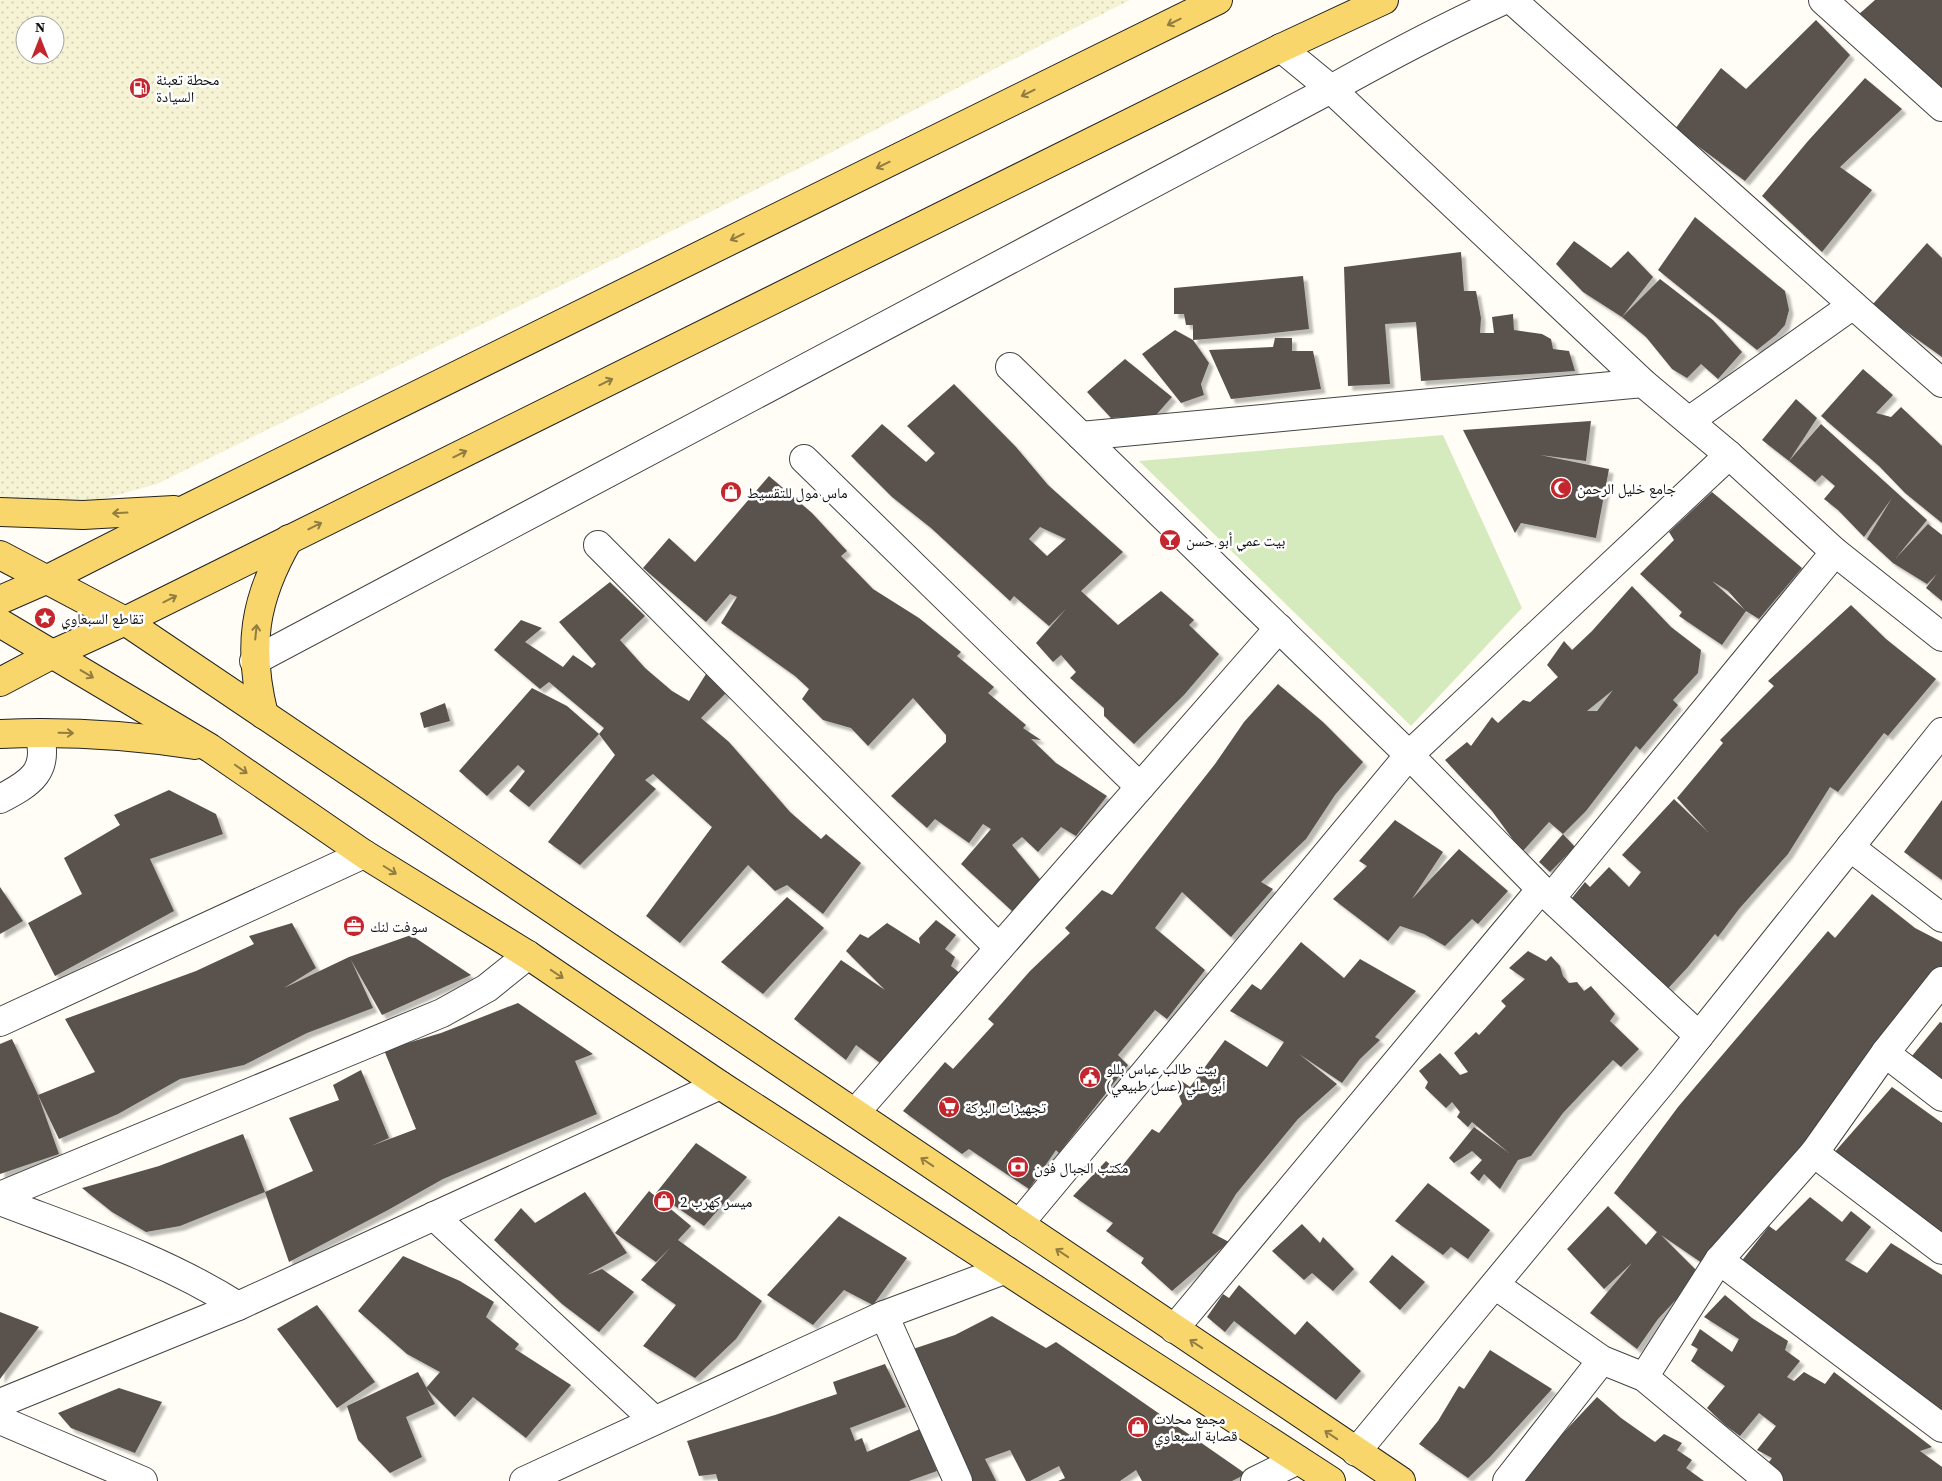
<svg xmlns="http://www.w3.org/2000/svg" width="1942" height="1481" font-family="'Source Serif 4','Noto Naskh Arabic',serif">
	<defs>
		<pattern id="farmland-dots" width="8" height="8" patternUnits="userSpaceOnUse" patternTransform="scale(1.25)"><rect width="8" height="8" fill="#f6f3d4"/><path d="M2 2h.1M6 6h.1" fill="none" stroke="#d2cfb5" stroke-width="1.8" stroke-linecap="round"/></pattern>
		<filter id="shadow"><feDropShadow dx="4.5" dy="4.5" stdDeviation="1" flood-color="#0004"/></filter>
	</defs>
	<rect width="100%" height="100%" fill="#fffdf5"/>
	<path fill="url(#farmland-dots)" fill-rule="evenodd" d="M0,0h1130l-308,157 -665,327 -95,26 -62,-11zM25,25h30v30h-30z"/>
	<path fill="#d5ebbd" d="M1443,435l79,173 -111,118 -272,-265z"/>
	<g fill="#5a524d" fill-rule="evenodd" filter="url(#shadow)">
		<path d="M1875,0h67v89l-84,-74z"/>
		<path d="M1816,20l34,35 -105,126 -70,-52 46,-61 25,21z"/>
		<path d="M1865,78l37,31 -62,58 32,23 -50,62 -60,-56 46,-55z"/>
		<path d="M1695,217l90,74 4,19 -4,15 -9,10 -19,15 -99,-80z"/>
		<path d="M1574,241l37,27 17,-17 25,26 -31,40 38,-38 53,41 29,32 -24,27 -17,-15 -14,14 -15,-9 -26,-32 -24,-20 -39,-25 -27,-28z"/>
		<path d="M1927,243l15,15v99l-42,-30 -27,-23z"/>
		<path d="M1461,252l3,39h12l5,27 -1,15h14l-2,-16 21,-3 1,16 28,4 9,5 2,10 16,2 6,20 -154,10 -5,-59 -31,2 5,60 -42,2 -4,-119z"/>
		<path d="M1303,276l6,53 -44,5 -72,6v-15h-7l-2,-11h-10v-26z"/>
		<path d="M1175,330l18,10 16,23 -8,21 3,11 -23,8 -39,-49z"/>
		<path d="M1275,338h17v13h21l8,38 -90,10 -22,-49 64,-3z"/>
		<path d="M1125,359l47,38 -16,18 -45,3 -24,-26z"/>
		<path d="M1863,369l30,26 -17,18 15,4 10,-10 41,39v77l-37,-30 -26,-27 -58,-50z"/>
		<path d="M954,384l62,63 32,38 75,67 -42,39 37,34 43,-34 33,29 -5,5 30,29 -35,41 -50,49 -30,-28v-8l-34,-30 6,-6 -15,-17 -8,7 -17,-19 30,-34 -17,17 -35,-30 -4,5 -79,-73 -39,-31 -41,-41 31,-32 44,38 9,-9 -28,-27zM1040,527l26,12 -19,17 -18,-17z"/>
		<path d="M1796,399l21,19 -28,43 -27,-21z"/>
		<path d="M1591,421l-5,40 -46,-6 69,14 -13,69 -75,-15 -6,10 -52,-103z"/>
		<path d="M1821,424l106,96 -31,38 32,-34 14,11v66l-16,-13 11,-14 -10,10 -34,-21 -26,-24 25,-41 -28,39 -26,-27 -14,-11 11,-13 -13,-11 -7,7 -26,-21z"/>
		<path d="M769,476l43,37 35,38 -6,5 32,33 46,29 42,34 -4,4 37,31 -6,6 38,32 -3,3 18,12 -10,-1 25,24 51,33 -31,40 -15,-9 -23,25 -16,-15 -10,8 31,38 -31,28 -51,-47 30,-35 -8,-5 -14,19 -34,-24 -8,9 -36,-32 55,-54v-7l-33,-37 -45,48 -17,-18 -28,-8 -21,-21 7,-10 -14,-13 -74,-53 16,-26 -7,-3 -24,28 -63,-54 26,-30 26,24z"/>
		<path d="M1712,492l90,76 -43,51 -13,-8 -24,34 -43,-29 3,-4 -42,-38 34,-34 -5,-8zM1712,581l16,10 17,19z"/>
		<path d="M610,582l35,34 -25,24 25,28 27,23 17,10 17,-27 24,15 -29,29 28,24 61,70 31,27 5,-5 35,29 -38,51 -36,-29 -12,6 -27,-26 -68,78 -34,-27 66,-89 -59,-53 -8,6 11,9 -76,76 -32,-23 67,-87 -16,-21 5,-6 -55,-46 -9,7 -46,-39 27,-30 21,8 -17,14 38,25 10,-12 19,13 4,-4 -37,-42z"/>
		<path d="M1632,586l39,41 30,23 -3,23 -25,27 5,5 -38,45 -4,-4 -50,65 -23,23 -14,-12 -27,30 -30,-41 -47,-51 22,-18 4,4 21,-29 6,6 25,-23 7,2 28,-25 -11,-12 17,-24 8,9 20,-19zM1613,690l-16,21h-10z"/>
		<path d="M1851,605l35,34 50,40 -48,57 -4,-3 -46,59 -8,-5 -42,67 -49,55 -21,28 -3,-3 -27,33 -26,28 -95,-91 18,-22 5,5 19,-20 20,20 12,-15 -19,-17 52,-56 34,33 -31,-34 46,-55 -3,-3 54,-54 -6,-5z"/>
		<path d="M1278,684l45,38 40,40 -28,33 -29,44 -45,43 12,7 -42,48 -49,-45 -27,36 50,42 -38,49 -12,-9 -37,45 10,10 -69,88 -3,-3 -27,39 -60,-40 -7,5 -59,-43 42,-49 8,7 41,-45 -6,-5 42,-48 40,-38 -5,-5 37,-38 10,5 103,-131 29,-42z"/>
		<path d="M532,688l35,18 32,28 -70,73 -20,-16 16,-20 -7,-6 -31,31 -28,-25z"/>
		<path d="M445,703l5,18 -26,7 -4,-15z"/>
		<path d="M169,790l47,24 7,20 -73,25 24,52 -119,65 -27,-53 54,-29 -18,-36 56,-33 -6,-10z"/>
		<path d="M1942,800v80l-38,-28z"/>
		<path d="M1395,820l48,32 -31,47 47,-50 49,42 -30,33 -6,-5 -27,27 -21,-12 -24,-8 -12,15 -55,-42 34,-33 -8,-5z"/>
		<path d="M1563,834l12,13 -25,25 -11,-10z"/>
		<path d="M0,887l23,34 -23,13z"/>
		<path d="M1872,894l43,34 27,14v29l-100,130 -140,162 -41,-28 39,39 -42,45 -21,30 -47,-36 42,-50 -28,26 -37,-40 41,-43 38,39 11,-13 -43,-39 64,-86 150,-176 7,7z"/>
		<path d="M787,897l37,31 -61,66 -42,-32z"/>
		<path d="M936,920l20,15 -11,14 10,8 -4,9 10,8 -78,91 -27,-20 -10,15 -52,-41 47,-59 44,30 -39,-39 14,-17 8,4 19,-15 33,21 -1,-6z"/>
		<path d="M292,923l24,45 -32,20 65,-31 62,-22 60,40 -89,40 -31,-55 22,48 -66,25 -63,32 -64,14 -62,35 -59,25 -21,-44 57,-23 -30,-53 131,-48 58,-27 -5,-8z"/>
		<path d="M1301,942l43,36 16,-19 56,32 -41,46 5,3 -20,19 -18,24 -43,-29 38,30 -39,35 -62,75 -24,39 17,9 -57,49 -31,-28 3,-5 -38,-27 7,-8 -40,-27 33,-35 12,10 34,-42 7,4 23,-29 -5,-14 2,-11 11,8 35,-47 42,27 17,-25 -54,-31 22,-27 9,6z"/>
		<path d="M1528,951l18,10 5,-5 9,10 3,10 6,7 8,-1 7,9 7,-5 24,28 -5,7 29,28 -18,18 -8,-7 -50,53 -32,43 -13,4 -18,29 -16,-15 -5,7 -9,-8 12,-13 -10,-9 -18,12 -5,-5 25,-31 35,26 -37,-31 -4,5 -11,-10 3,-5 -8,-10 -6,6 -21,-20 3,-6 -9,-11 21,-18 20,22 8,-3 -14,-19 22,-21 3,3 27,-29 -5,-5 24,-22 -16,-11z"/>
		<path d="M518,1003l75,51 -18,7 22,53 -154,65 -55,31 -99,52 -24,-70 48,-21 -24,-53 50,-18 -6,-15 28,-15 28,68 -18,8 45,-17 -32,-79 57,-17z"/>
		<path d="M1940,1022l2,1v66l-35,-27z"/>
		<path d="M12,1039l26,56 21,59 -59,20v-130z"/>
		<path d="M1892,1087l50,36v111l-109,-80z"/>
		<path d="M243,1134l22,58 -85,34 -34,6 -34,-20 -30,-24 77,-22z"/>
		<path d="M696,1143l51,34 -43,49 -48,-33z"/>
		<path d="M1428,1183l62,47 -22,29 -17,-12 -8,8 -48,-34z"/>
		<path d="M649,1191l42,35 -13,14 84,61 -26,38 -41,39 -52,-32 33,-41 -35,-25 30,-33 -15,15 -41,-29z"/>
		<path d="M585,1192l42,61 -40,22 15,-6 32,23 -35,40 -37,-28 -68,-64 27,-32 14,15z"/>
		<path d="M1810,1197l32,25 9,-11 20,16 -26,33 22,13 24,-30 51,32v146l-205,-154 32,-41 7,5z"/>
		<path d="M839,1216l68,42 -34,47 -29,-15 -31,35 -46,-30z"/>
		<path d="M1302,1224l18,19 3,-6 31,32 -21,22 -21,-18 -8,7 -32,-29z"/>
		<path d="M1392,1255l33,27 -25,28 -31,-28z"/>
		<path d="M403,1256l57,25 34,21 -8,15 33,27 -4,5 56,36 -45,53 -53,-41 -18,20 -29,-29 14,-16 -33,-18 -49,-43z"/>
		<path d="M1239,1285l56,50 12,-14 54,50 -25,29 -102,-79 -9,11 -18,-15 16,-23 6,4z"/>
		<path d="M1725,1295l27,23 36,23 -3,9 15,11 -13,16 7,4 10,-9 21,12 9,-12 98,75 -12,4 22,16v14h-165l-14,-11 9,-12 -15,-8 19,-24 -17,-13 -19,23 -15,-11 -18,-17 18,-22 -34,-25 7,-12 -7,-4 9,-16 32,23 7,-13 -35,-22z"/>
		<path d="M317,1305l58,77 -38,26 -60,-79z"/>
		<path d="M0,1312l39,15 -39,52z"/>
		<path d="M992,1316l54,32 10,-6 190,132 -14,7h-90l-6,-11 -16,11h-62l7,-3 -6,-12 -29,15h-4l-16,-31 -25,9 11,22h-25l-58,-132 42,-14z"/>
		<path d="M1490,1350l62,39 -62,68 -22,21 -49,-34 19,-23 21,-35 5,3z"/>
		<path d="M885,1364l21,43 -56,21 5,13 7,-3 5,14 53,-23 17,42 -28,10h-191l-2,-7 -17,2 -12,-35 88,-26 62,-21 -4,-12z"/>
		<path d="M418,1372l17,32 -29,13 16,40 -32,16 -32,-33 -11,-34z"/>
		<path d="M119,1388l43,14 -27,51 -64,-25 -13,-15z"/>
		<path d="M1597,1397l24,21 34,24 9,-8 18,9 -5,7 15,10 -6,8 18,13h-183l30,-35z"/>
	</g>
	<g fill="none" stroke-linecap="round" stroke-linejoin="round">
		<g stroke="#444" stroke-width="30">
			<g id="minor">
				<path d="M1512,0l341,305"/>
				<path d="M1823,0l119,107"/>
				<path d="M1281,48l50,41 312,294 86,72 106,97 107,85"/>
				<path d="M1010,367l399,388 132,134 158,147"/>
				<path d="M1689,421l164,-116 89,78"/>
				<path d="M1081,436l562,-53"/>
				<path d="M804,459l336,328"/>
				<path d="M598,545l401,403"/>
				<path d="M254,661l1077,-572c57,-32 114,-62 173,-89"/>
				<path d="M0,799c31,-16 50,-28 39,-66"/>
				<path d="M1850,847l92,71"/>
				<path d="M1551,898l284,-346"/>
				<path d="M0,1022l364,-168"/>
				<path d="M1885,1053l57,44"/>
				<path d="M855,1113l424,-485"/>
				<path d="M1814,1153l128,97"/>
				<path d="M0,1196l442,-183 45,-25 41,-33"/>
				<path d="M0,1201c81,31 164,58 238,105"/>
				<path d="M434,1216l220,204"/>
				<path d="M1019,1224l390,-469 320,-300"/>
				<path d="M1719,1260l223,168"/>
				<path d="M1495,1285l107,75 42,17 125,104"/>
				<path d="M884,1315l74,166"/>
				<path d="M1174,1329l367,-440"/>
				<path d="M1644,1377l75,-117 95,-107 71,-100 57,-72"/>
				<path d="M0,1403l238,-97 482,-221"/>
				<path d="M0,1420l143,61"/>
				<path d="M1356,1452l307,-371 279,-349"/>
				<path d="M524,1481l360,-166 120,-45"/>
				<path d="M1255,1481l43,-21"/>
				<path d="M1507,1481l95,-121"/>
			</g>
		</g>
		<g stroke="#222" stroke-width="30">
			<g id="major">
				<path d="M0,512l83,3 91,-5"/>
				<path d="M0,555l125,66 1276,860"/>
				<path d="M0,600l48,-21 138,-70 1032,-509"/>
				<path d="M0,623l210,125 154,106 164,101 192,130 611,396"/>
				<path d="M0,682l53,-28 72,-33 1156,-573 103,-48"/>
				<path d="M264,715c-17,-68 -10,-116 25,-176"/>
				<path d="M0,734c66,-3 130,1 195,11"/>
			</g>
		</g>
		<use href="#minor" stroke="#fff" stroke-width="28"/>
		<use href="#major" stroke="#f9d66b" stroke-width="28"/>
	</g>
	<defs><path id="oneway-shaft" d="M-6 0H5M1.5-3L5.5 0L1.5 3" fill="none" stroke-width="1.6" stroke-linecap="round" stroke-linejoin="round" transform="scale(1.25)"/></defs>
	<g stroke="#917d42">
		<use href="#oneway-shaft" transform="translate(1174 22) rotate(154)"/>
		<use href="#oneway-shaft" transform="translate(1028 93) rotate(154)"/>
		<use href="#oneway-shaft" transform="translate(883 165) rotate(154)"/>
		<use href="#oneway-shaft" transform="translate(737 237) rotate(154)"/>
		<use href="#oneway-shaft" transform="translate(606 382) rotate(-26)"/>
		<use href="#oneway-shaft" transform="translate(460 454) rotate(-26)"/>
		<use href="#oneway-shaft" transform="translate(120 513) rotate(177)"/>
		<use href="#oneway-shaft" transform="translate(315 526) rotate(-27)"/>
		<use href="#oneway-shaft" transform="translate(170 599) rotate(-27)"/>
		<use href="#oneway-shaft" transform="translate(256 632) rotate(-84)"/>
		<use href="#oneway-shaft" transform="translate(87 674) rotate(31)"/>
		<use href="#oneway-shaft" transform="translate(66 733) rotate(1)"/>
		<use href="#oneway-shaft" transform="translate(241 769) rotate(35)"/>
		<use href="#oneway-shaft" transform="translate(390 870) rotate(32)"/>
		<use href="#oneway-shaft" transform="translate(557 974) rotate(34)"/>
		<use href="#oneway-shaft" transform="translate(927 1162) rotate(-146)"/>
		<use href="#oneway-shaft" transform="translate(1062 1253) rotate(-146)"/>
		<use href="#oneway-shaft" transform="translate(1196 1344) rotate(-146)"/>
		<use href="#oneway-shaft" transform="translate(1331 1435) rotate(-146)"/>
	</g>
	<defs>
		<g id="fuel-disc" transform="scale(1.125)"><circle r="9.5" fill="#c4262e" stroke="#fff"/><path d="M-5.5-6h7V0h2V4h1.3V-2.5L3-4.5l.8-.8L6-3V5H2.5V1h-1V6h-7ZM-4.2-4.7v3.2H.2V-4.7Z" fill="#fff"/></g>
		<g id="mosque-disc" transform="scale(1.125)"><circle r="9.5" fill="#c4262e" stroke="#fff"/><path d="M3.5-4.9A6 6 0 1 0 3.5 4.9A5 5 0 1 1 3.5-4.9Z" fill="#fff"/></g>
		<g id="shop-disc" transform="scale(1.125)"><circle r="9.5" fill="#c4262e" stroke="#fff"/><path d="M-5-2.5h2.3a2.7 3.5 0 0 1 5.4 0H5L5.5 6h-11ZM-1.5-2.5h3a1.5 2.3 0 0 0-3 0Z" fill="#fff"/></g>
		<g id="bar-disc" transform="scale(1.125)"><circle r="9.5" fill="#c4262e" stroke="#fff"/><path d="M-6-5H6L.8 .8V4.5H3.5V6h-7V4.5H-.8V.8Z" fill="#fff"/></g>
		<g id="sight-disc" transform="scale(1.125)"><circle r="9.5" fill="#c4262e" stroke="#fff"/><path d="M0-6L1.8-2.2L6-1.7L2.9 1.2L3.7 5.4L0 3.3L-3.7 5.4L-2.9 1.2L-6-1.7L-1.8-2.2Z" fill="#fff"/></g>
		<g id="office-disc" transform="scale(1.125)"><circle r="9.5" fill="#c4262e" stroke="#fff"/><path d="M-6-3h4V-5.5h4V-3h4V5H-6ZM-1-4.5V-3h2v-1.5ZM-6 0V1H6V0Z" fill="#fff"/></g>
		<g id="civic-disc" transform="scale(1.125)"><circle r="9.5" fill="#c4262e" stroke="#fff"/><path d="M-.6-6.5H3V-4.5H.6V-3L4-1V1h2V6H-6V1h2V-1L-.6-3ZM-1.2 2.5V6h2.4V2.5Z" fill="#fff"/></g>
		<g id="supermarket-disc" transform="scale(1.125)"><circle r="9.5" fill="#c4262e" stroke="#fff"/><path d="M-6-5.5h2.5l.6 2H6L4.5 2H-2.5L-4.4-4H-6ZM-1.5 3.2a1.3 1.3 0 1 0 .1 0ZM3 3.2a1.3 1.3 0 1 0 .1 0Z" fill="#fff"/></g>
		<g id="bank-disc" transform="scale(1.125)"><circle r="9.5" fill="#c4262e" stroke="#fff"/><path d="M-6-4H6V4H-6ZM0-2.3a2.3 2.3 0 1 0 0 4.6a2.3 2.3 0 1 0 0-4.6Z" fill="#fff"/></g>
	</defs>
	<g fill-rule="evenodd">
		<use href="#fuel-disc" x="140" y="88"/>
		<use href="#mosque-disc" x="1561" y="488"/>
		<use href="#shop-disc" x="731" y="492"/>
		<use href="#bar-disc" x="1170" y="540"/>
		<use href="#sight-disc" x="45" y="618"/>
		<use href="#office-disc" x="354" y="926"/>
		<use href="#civic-disc" x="1090" y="1077"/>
		<use href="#supermarket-disc" x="949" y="1107"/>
		<use href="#bank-disc" x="1018" y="1167"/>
		<use href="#shop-disc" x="664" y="1201"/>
		<use href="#shop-disc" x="1138" y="1427"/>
	</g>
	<g text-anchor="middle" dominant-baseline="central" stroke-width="5" stroke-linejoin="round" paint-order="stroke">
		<g font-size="15" fill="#111" stroke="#fff" text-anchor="start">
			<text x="156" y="79">محطة تعبئة<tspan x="156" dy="17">السيادة</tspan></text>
			<text x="1577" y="488">جامع خليل الرحمن</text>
			<text x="747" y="492">ماس مول للتقسيط</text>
			<text x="1186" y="540">بيت عمي أبو حسن</text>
			<text x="61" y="618">تقاطع السبعاوي</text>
			<text x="370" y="926">سوفت لنك</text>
			<text x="1106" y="1068">بيت طالب عباس بللو<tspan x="1106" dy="17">أبو علي (عسل طبيعي)</tspan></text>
			<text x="965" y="1107">تجهيزات البركة</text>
			<text x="1034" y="1167">مكتب الجبال فون</text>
			<text x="680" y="1201">ميسر كهرب 2</text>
			<text x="1154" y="1418">مجمع محلات<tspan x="1154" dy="17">قصابة السبعاوي</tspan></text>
		</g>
	</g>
	<g transform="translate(40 40)"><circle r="24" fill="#ffffff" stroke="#a0a0a0"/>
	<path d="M0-4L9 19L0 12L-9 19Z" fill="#c4262e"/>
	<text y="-8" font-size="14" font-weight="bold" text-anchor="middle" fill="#111111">N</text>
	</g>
</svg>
